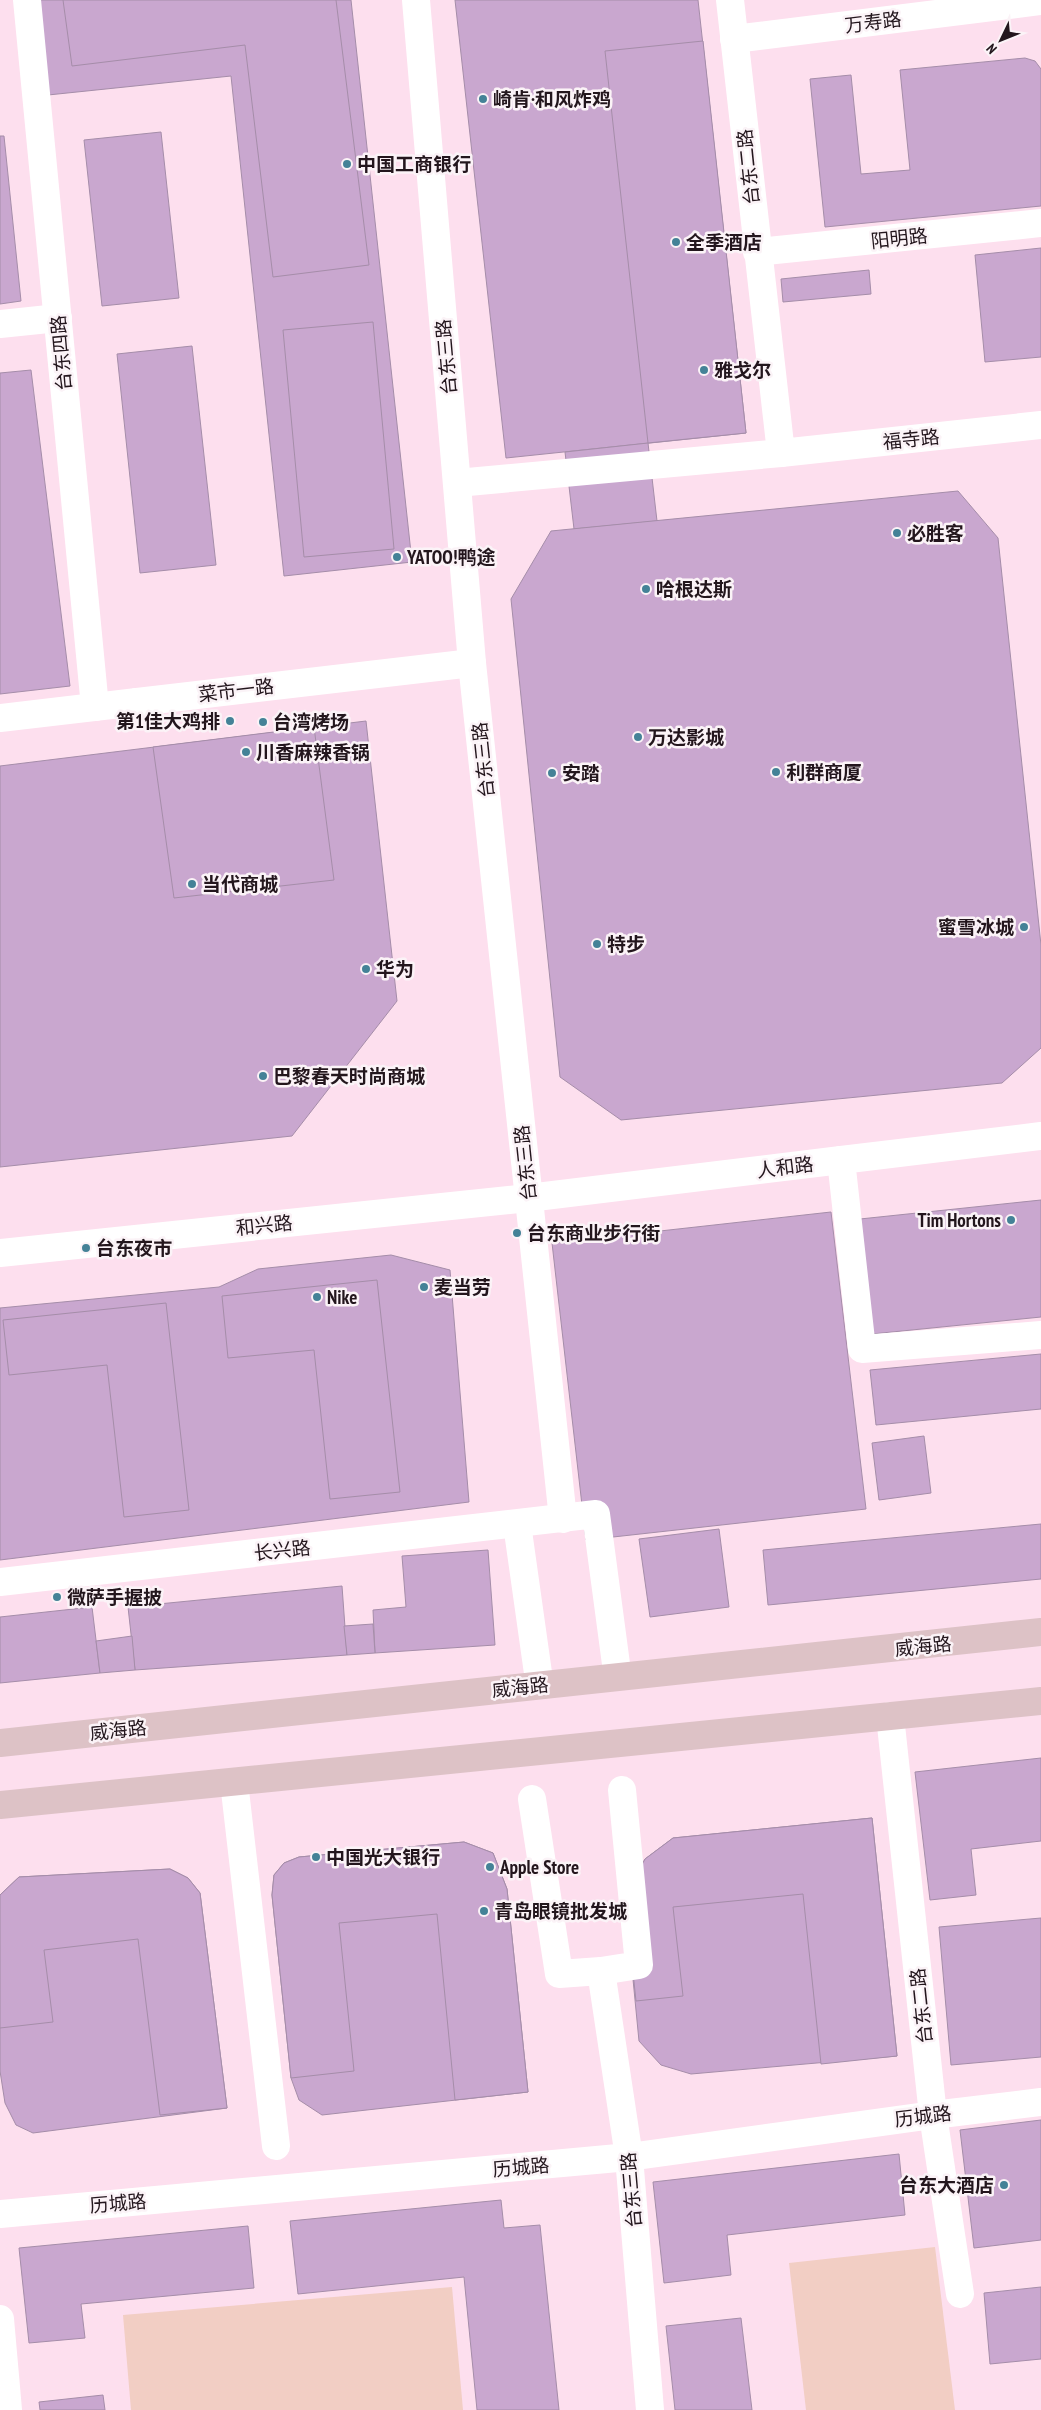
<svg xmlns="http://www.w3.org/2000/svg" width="1041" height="2410" font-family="'PT Sans Narrow','Noto Sans SC',sans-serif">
	<rect width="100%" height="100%" fill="#fddfee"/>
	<g fill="#f2cec4">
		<path d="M935,2247l20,163h-149l-17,-147z"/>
		<path d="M452,2287l11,123h-332l-8,-95z"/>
	</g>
	<g fill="#c9a7cf" stroke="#a58da9">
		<path d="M38,0h313l61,562 -128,14 -53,-500 -183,19z"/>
		<path d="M63,0h273l33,265 -96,12 -28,-232 -173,21z"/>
		<path d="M455,0h243l48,433 -240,25z"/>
		<path d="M703,41l43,392 -98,10 -43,-392z"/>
		<path d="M1025,58l10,3 6,8v137l-216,21 -15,-148 41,-4 10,99 49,-4 -10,-100z"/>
		<path d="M161,132l18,166 -77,8 -18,-166z"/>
		<path d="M0,136h4l17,165 -21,3z"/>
		<path d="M1041,248v109l-56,5 -10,-107z"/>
		<path d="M869,270l2,24 -88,8 -2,-23z"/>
		<path d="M373,322l21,227 -90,8 -21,-227z"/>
		<path d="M192,346l24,219 -76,8 -23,-219z"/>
		<path d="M31,370l39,316 -70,8v-321z"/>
		<path d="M648,443l9,78 -83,8 -9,-77z"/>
		<path d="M958,491l40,47 43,407v103l-39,35 -381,37 -61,-43 -49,-478 40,-68z"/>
		<path d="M366,721l31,280 -105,135 -292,31v-401z"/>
		<path d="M314,727l20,153 -160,18 -21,-151z"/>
		<path d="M1041,1200v117l-169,17 -12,-115z"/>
		<path d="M831,1212l35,297 -280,31 -34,-297z"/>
		<path d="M391,1255l59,15 19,232 -469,58v-252l219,-21 39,-18z"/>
		<path d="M377,1280l23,212 -70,7 -16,-149 -86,8 -6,-62z"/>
		<path d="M166,1303l23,207 -65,7 -17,-152 -98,10 -6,-55z"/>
		<path d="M1041,1354v55l-165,16 -6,-55z"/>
		<path d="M924,1436l7,57 -52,7 -7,-57z"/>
		<path d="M1041,1524v55l-273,26 -5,-55z"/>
		<path d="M719,1529l10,78 -79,10 -11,-78z"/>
		<path d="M488,1550l7,95 -120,8 -2,-43 33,-3 -4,-51z"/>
		<path d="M342,1586l5,69 -212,15 -7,-63z"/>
		<path d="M92,1607l8,66 -100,10v-66z"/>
		<path d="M373,1624l2,29 -28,2 -3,-29z"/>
		<path d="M132,1636l3,34 -35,3 -4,-32z"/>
		<path d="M1041,1758v83l-70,8 5,46 -46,5 -15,-128z"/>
		<path d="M872,1818l25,238 -206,18 -30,-9 -22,-24 -14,-144 20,-38 28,-21z"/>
		<path d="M872,1818l25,238 -76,8 -18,-170 -130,13 10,89 -47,5 -11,-104 20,-38 28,-21z"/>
		<path d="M464,1842l29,11 14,36 21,203 -206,23 -23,-15 -8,-22 -19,-183 2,-20 10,-12 15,-6z"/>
		<path d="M464,1842l29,11 14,36 21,203 -73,8 -18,-186 -98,9 15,148 -63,7 -19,-183 2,-20 10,-12 15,-6z"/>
		<path d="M170,1869l18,9 12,15 27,215 -194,25 -17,-8 -11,-22 -5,-32v-176l19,-18z"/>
		<path d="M170,1869l18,9 12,15 27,215 -67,7 -22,-176 -94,11 9,72 -53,6v-133l19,-18z"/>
		<path d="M1041,1918v139l-90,8 -12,-138z"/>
		<path d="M1041,2120v120l-67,8 -14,-118z"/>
		<path d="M899,2154l6,61 -178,20 4,40 -67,8 -11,-101z"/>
		<path d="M501,2200l3,28 36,-3 19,185h-82l-13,-133 -166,17 -8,-73z"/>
		<path d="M248,2226l6,62 -173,16 4,34 -56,5 -10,-95z"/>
		<path d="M1041,2287v72l-51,5 -6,-71z"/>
		<path d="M741,2318l11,92h-77l-9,-84z"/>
		<path d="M103,2395l2,15h-65l-1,-8z"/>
	</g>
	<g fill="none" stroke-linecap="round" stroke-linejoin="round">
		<g stroke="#fff" stroke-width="28">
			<path d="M416,0l56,663 91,856"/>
			<path d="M457,483l324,-30"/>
			<path d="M137,702l335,-39"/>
			<path d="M0,1253l528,-55 313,-38"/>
			<path d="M517,1524l21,149"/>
			<path d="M0,1582l596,-68 20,150"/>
			<path d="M532,1799l27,175 42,-3 38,-6 -17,-175"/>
			<path d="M601,1971l28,186 21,253"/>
			<path d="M0,2214l629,-57 304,-42"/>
		</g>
		<g stroke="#fff" stroke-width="28">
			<path d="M27,0l68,707"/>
			<path d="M730,0l51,453 260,-28"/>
			<path d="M734,39l307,-38"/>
			<path d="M757,252l284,-29"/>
			<path d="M0,324l58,-6"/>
			<path d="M0,718l137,-16"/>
			<path d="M1041,1136l-200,24 21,189 179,-14"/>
			<path d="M890,1716l43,399 27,179"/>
			<path d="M234,1782l42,364"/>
			<path d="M933,2115l108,-13"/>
			<path d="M0,2319l8,91"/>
		</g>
		<g stroke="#ddc2c6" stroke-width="28">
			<path d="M0,1743l1041,-111"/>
			<path d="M0,1805l1041,-104"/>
		</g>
	</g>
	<g fill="#448297" stroke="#fbf3f7" stroke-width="2">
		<circle cx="483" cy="99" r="5"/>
		<circle cx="347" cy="164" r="5"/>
		<circle cx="676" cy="242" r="5"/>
		<circle cx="704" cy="370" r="5"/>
		<circle cx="897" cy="533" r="5"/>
		<circle cx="397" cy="557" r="5"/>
		<circle cx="646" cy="589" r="5"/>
		<circle cx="230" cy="721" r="5"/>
		<circle cx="263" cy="722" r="5"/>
		<circle cx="638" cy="737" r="5"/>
		<circle cx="246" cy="752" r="5"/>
		<circle cx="776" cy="772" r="5"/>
		<circle cx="552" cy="773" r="5"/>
		<circle cx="192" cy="884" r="5"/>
		<circle cx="1024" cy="927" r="5"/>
		<circle cx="597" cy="944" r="5"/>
		<circle cx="366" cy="969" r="5"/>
		<circle cx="263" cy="1076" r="5"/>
		<circle cx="1011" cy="1220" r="5"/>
		<circle cx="517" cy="1233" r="5"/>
		<circle cx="86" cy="1248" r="5"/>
		<circle cx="424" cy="1287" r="5"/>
		<circle cx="317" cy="1297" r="5"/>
		<circle cx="57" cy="1597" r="5"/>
		<circle cx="316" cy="1857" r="5"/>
		<circle cx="490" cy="1867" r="5"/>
		<circle cx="484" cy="1911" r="5"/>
		<circle cx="1004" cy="2185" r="5"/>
	</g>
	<g text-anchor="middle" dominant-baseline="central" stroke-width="5" stroke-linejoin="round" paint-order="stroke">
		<g font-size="19" fill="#23161d" stroke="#fbf3f7">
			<text transform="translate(873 22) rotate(-7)">万寿路</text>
			<text transform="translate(748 167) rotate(-96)">台东二路</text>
			<text transform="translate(899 238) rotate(-6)">阳明路</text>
			<text transform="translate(61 353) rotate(-95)">台东四路</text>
			<text transform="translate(446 357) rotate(-95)">台东三路</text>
			<text transform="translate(911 439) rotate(-6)">福寺路</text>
			<text transform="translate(236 690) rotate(-7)">菜市一路</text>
			<text transform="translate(483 760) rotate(-96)">台东三路</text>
			<text transform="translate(525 1163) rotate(-96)">台东三路</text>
			<text transform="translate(785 1167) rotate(-7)">人和路</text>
			<text transform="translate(264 1225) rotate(-6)">和兴路</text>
			<text transform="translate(282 1550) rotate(-6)">长兴路</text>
			<text transform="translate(923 1646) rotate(-6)">威海路</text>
			<text transform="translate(520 1687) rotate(-6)">威海路</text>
			<text transform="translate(118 1730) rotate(-6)">威海路</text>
			<text transform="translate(921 2006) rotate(-96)">台东二路</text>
			<text transform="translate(923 2116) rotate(-7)">历城路</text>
			<text transform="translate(521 2167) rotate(-5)">历城路</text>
			<text transform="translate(631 2190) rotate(-95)">台东三路</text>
			<text transform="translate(118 2203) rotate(-5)">历城路</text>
		</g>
		<g font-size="19" font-weight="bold" fill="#23161d" stroke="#fbf3f7" text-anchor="start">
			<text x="493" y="99">崎肯·和风炸鸡</text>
			<text x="357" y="164">中国工商银行</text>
			<text x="686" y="242">全季酒店</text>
			<text x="714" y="370">雅戈尔</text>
			<text x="907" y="533">必胜客</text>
			<text x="407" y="557">YATOO!鸭途</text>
			<text x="656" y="589">哈根达斯</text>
			<text x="220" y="721" text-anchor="end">第1佳大鸡排</text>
			<text x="273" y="722">台湾烤场</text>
			<text x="648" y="737">万达影城</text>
			<text x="256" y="752">川香麻辣香锅</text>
			<text x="786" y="772">利群商厦</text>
			<text x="562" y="773">安踏</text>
			<text x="202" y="884">当代商城</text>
			<text x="1014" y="927" text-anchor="end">蜜雪冰城</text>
			<text x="607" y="944">特步</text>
			<text x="376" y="969">华为</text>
			<text x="273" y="1076">巴黎春天时尚商城</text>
			<text x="1001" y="1220" text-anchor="end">Tim Hortons</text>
			<text x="527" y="1233">台东商业步行街</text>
			<text x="96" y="1248">台东夜市</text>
			<text x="434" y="1287">麦当劳</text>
			<text x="327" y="1297">Nike</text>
			<text x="67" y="1597">微萨手握披</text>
			<text x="326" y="1857">中国光大银行</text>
			<text x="500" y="1867">Apple Store</text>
			<text x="494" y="1911">青岛眼镜批发城</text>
			<text x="994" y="2185" text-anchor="end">台东大酒店</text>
		</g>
	</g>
	<g transform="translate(1001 40) rotate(227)" stroke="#fbf3f7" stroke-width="4" paint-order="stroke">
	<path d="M0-4L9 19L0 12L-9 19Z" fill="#23161d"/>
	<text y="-8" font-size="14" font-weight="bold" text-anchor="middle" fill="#23161d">N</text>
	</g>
</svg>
